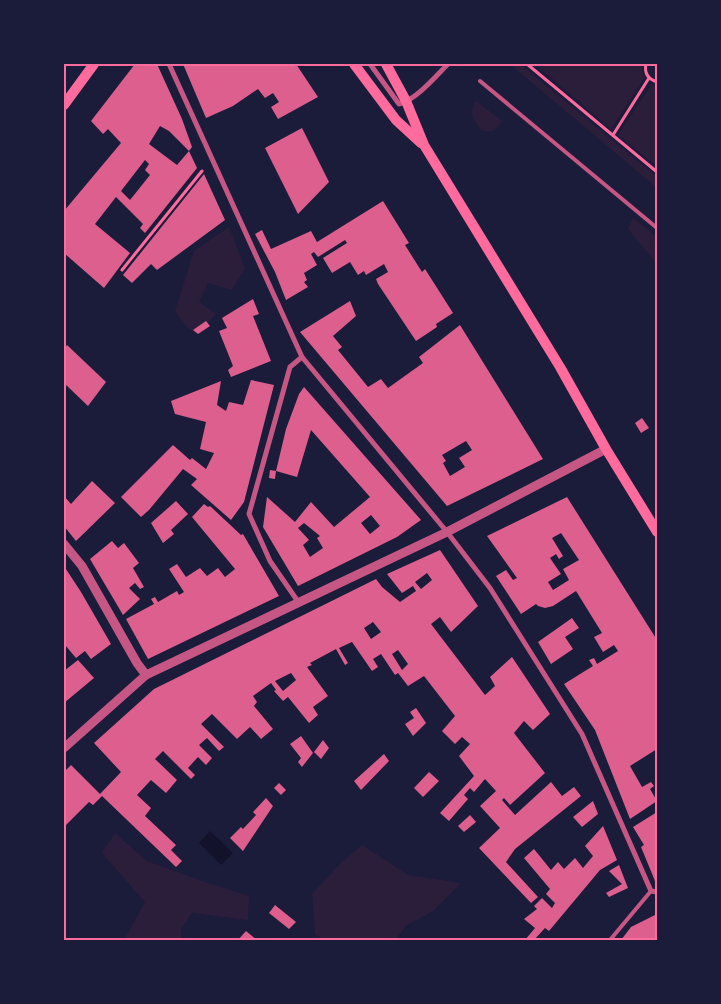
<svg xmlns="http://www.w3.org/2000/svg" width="721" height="1004" font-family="'Zilla Slab',serif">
	<rect width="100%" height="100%" fill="#1b1b3a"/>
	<g fill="#2a1e3b">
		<path d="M510,64h10l137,113v11z"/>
		<path d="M535,64h107v8l3,5 -34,52z"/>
		<path d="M652,84l5,1v81l-39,-31z"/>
		<path d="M476,101l26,20c-5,10 -10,12 -21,9 -8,-12 -13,-15 -5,-29z"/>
		<path d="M633,218l24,19v27l-29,-35z"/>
		<path d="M229,227l16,41 -13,22 -24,-7 -9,19 17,12 -18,20 -11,-7 -12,-16 19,-60z"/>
		<path d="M115,833l32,28 55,20 47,15 -1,24 -56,-7 -11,16v11h-57l21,-38 -43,-49z"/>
		<path d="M362,845l46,30 53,8 -29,29 -25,13 -12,15h-71l-9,-6 -3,-40 28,-30z"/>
	</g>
	<path fill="#12122b" d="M210,831l23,22 -12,12 -22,-22z"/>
	<g fill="#dd5f8e" fill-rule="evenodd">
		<path d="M135,64h22l25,55 10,28 -3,4 -20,-20 -9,-5 -11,18 28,21 12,-14 8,17 -52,65 -5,-5 3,-4 -27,-27 -21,27 35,29 -26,35 -40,-35v-42l57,-68 -13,-14 -5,5 -12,-13zM145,160l4,4 -4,6 5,5 -20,25 -9,-9z"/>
		<path d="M183,64h107l1,2 5,-2 22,33 -40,22 -7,-12 8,-5 -6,-9 -8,5 -7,-9 -25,17 -27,12z"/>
		<path d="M302,128l27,54 -31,32 -33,-66z"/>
		<path d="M204,174l21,46 -68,50 -6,-6 -19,19 -9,-8z"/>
		<path d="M383,201l26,42 -4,2 17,27 3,-3 28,44 -17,11 1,3 -21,14 -38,-57 -2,-5 12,-7 -4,-8 -18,11 -2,-4 -6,4 -8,-13 -18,11 -9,-15 24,-15 -2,-3 -27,17 -4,-5 -3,2 6,11 -13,8 3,7 -3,2 4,5 -22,13 -11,-28 -20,-38 7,-4 9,19 40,-18 6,11z"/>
		<path d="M253,299l6,15 -6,2 18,45 -40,16 -3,-7 5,-4 -14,-35 8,-3 -5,-10z"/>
		<path d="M350,301l6,15 -23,20 9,11 -4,3 30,37 13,-8 7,9 35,-25 -4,-6 41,-32 83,134 -96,47 -147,-174zM466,441l6,9 -13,8 6,9 -15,9 -7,-13 3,-2 -4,-6z"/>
		<path d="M206,321l4,5 -12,8 -5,-4z"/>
		<path d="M67,345l39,37 -18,24 -24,-23v-34z"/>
		<path d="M251,380l23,5 -30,117 -13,18 -40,-35 6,-6 -14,-10 -34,41 -8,7 -20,-20 52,-52 17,15 2,-2 14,11 8,-16 -14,-4 6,-27 -31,-8 -4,-13 50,-20 -4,24 9,6 3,-9 14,3z"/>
		<path d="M304,387l117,133 -24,17 -99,49 -35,-59 4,-30 28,25 16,-20 23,25 36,-30 -59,-67 -14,47 -21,-6 -1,8 -6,-1 1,-8 6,1 10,-42 13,-35zM371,515l9,11 -10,8 -9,-11zM304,523l16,13 -3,2 6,10 -13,9 -7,-12 6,-5 -11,-12z"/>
		<path d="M642,418l7,10 -8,5 -6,-10z"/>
		<path d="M92,481l23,22 -39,38 -12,-15v-30l7,8z"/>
		<path d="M567,497l90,143v109l-27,17 12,21 9,-5 3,4 -4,3 7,12 -27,18 -35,-89 -31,-46 29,-18 -4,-6 5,-2 3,6 21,-13 -4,-6 -11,7 -9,-15 8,-4 -26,-42 -23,15 -8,2 -7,-2 -2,-2 -15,10 -25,-38 10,-6 7,10 4,-2 -30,-42zM561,533l18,27 -16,9 6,11 -16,10 -5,-8 13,-8 -11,-16 6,-4 3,5 4,-3 -11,-18z"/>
		<path d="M176,501l12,13 -17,16 3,4 -11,9 -12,-20z"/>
		<path d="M204,504l4,3 2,-1 31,29 2,-1 36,62 -131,63 -22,-40 28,-15 -3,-5 4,-2 3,5 19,-11 2,4 5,-3 -15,-23 8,-5 9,13 14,-9 7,8 11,-8 7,9 10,-8 -43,-52z"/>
		<path d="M112,541l6,7 6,-5 15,20 -6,5 11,19 -4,2 -5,-6 -6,5 11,11 -17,16 -33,-56z"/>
		<path d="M440,550l38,56 -27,26 -11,-15 -9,7 54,71 10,-9 -5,-9 22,-20 38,57 -17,16 -9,-9 -10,12 31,40 -35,32 -6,-7 -2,2 13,15 36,-33 11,14 12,-9 7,9 -66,53 -9,13 32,35 -7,6 -52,-55 21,-20 -20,-22 16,-15 -11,-12 -11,13 -4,-4 -6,7 4,4 -19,22 -9,-8 34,-37 -15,-20 11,-12 -8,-7 -7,7 -13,-13 13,-15 -31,-40 -16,10 -10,-13 -3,2 -14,-21 -8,5 5,8 -6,4 -20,-29 -13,6 9,15 -3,2 -9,-16 -26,14 2,2 -5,2 21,29 -15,11 5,8 -9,8 -21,-26 -5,4 -9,-10 2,-1 -5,-7 -18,13 4,6 -3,4 19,23 -12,10 -11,-12 -13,12 -25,-25 -11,10 23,23 -5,4 -12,-13 -8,7 13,13 -6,7 -8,-8 -10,11 7,7 -4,4 -28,-28 -8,8 22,21 -11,13 -15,-13 -14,15 14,13 -6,8 31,29 -5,5 11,11 -6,6 -74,-71 -9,9 -4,-3 -25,25v-55l7,-7 29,29 21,-22 -27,-29 60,-54 222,-110 6,8 18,15 16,-11 -3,-5 -11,7 -15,-19zM427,573l5,7 -11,9 -6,-7zM373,622l8,10 -10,7 -7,-11zM398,650l10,14 -6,6 -10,-16zM291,673l5,7 -13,11 -8,-10z"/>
		<path d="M64,566l17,26 30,52 -20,15 -6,-8 -9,7 -11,-13 -1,1z"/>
		<path d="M572,618l7,10 -14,9 8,12 -22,15 -13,-22z"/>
		<path d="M78,660l16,18 -30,25v-32z"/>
		<path d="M416,708l10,15 -13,13 -8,-12 9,-6 -4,-6z"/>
		<path d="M301,736l12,17 -11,14 -4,-5 3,-4 -11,-14z"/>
		<path d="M323,740l6,8 -8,11 -7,-7z"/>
		<path d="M384,754l5,7 -28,29 -7,-9z"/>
		<path d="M429,772l10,9 -16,16 -9,-9z"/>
		<path d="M279,783l7,7 -5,5 -7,-7z"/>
		<path d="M266,798l7,8 -30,45 -13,-13 11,-11 2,2 13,-14 -3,-3z"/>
		<path d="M593,801l5,13 -16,13 -9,-10z"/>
		<path d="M657,812v68l-2,1 -14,-34 3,-2 -11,-18z"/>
		<path d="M470,815l6,7 -12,10 -6,-6z"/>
		<path d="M603,826l14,34 -17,10 -51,61 -4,-3 -11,12h-9l10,-12 -11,-9 13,-10 -3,-3 8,-8 10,10 3,-5 -9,-9 4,-5 -26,-31 10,-9 17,21 7,-8 6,7 11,-11 8,10 10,-12 -8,-10z"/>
		<path d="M619,865l9,23 -19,9 -3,-4 16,-9 -13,-13z"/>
		<path d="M275,905l21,17 -7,7 -20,-16z"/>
		<path d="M657,914v26h-36l10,-13z"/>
		<path d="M246,931l11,9h-19z"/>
	</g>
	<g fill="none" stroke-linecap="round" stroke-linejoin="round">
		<g stroke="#ff6b9d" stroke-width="3">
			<path d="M527,64l130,108"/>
			<path d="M646,64c-2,9 2,15 11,18"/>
			<path d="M613,135l36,-57"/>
			<path d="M122,270l80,-99"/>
		</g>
		<g stroke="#c65784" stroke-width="4">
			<path d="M480,81l177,147"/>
			<path d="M610,940l41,-49"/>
		</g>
		<g stroke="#c65784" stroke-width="5">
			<path d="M169,64l133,293 145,175 43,56 92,146 69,157 6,1"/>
			<path d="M370,64l29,40c17,-4 37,-28 49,-40"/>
			<path d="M299,603l-29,-42 -21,-47 41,-147 12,-10"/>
		</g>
		<g stroke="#c65784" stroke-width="9">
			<path d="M64,544l18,22 55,97 9,12"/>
			<path d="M64,748l82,-73 301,-143 159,-83"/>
		</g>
		<g stroke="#ff6b9d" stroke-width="10">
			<path d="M354,64l42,56 25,23"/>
			<path d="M386,64l20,37 18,44 136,222 46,82 51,83"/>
			<path d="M64,105l30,-41"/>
		</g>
	</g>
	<rect width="721" height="1004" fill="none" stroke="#1b1b3a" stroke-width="130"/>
	<rect x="65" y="65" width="591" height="874" fill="none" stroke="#ff6b9d" stroke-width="2"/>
</svg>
